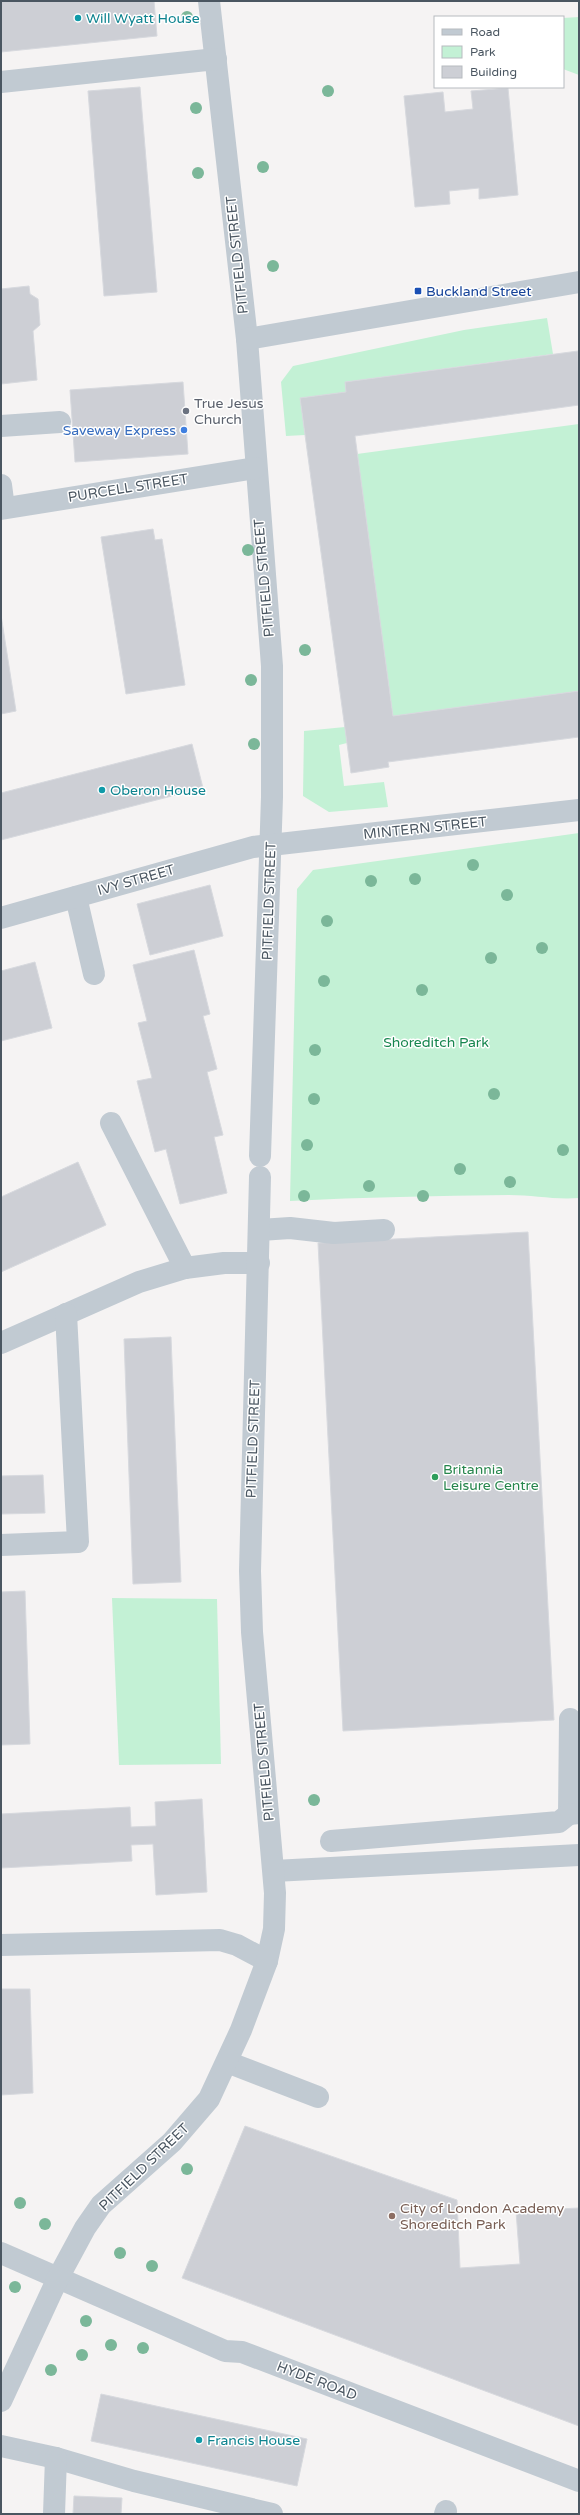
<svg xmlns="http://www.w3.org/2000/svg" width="580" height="2515" font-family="'Varela Round',sans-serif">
	<rect width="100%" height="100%" fill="#f5f3f3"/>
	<g fill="#c3f1d5">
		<path d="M579,17v58l-16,-6v-51z"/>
		<path d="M547,318l6,36 -208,28 1,10 -46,6 5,37 -19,1 -5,-54 12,-16 171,-36z"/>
		<path d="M579,424v267l-186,25 -36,-262z"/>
		<path d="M345,727l2,16 -8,2 5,41 40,-4 4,25 -59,5 -26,-16 1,-65z"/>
		<path d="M579,833v365c-24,2 -46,-3 -70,-3 -73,1 -146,2 -219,6l7,-312 16,-19z"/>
		<path d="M112,1598l105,1 4,165 -102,1z"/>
	</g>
	<g fill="#cdcfd5" stroke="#d7d9de">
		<path d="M1,1h153l3,35 -156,16z"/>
		<path d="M140,87l17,205 -53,4 -16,-205z"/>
		<path d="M508,88l10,107 -39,4v-11l-30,3 1,13 -35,3 -11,-111 39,-4 2,20 28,-3 -2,-18z"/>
		<path d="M29,286l1,8 8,5 2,26 -7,6 4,49 -36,4v-95z"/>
		<path d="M578,351l1,54 -224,31 38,280 186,-25v46l-191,25 1,5 -38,6 -51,-375 46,-6 -1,-10z"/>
		<path d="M183,382l5,72 -113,8 -5,-72z"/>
		<path d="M153,529l2,11 7,-1 23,146 -59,9 -25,-157z"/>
		<path d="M1,615l15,96 -15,3z"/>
		<path d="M192,744l11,44 -202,52v-47z"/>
		<path d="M210,885l13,51 -73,19 -13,-51z"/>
		<path d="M194,950l16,64 -7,2 14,53 -10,3 16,63 -9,2 13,56 -47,11 -14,-55 -11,3 -18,-71 15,-3 -14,-55 9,-2 -14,-56z"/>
		<path d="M35,962l17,66 -51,13v-70z"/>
		<path d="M78,1162l28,63 -105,47v-75z"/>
		<path d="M528,1232l26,488 -211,11 -25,-488z"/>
		<path d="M171,1337l10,245 -48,2 -9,-245z"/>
		<path d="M43,1475l2,38 -44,1v-38z"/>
		<path d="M25,1591l5,153 -29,1v-153z"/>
		<path d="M202,1799l5,93 -51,3 -3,-51 -22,1 1,16 -131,7v-54l129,-7 1,20 25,-1 -1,-24z"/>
		<path d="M1,1989h29l3,104 -32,2z"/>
		<path d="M245,2126l212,74 3,68 60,-4 -4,-53 63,-3v218l-397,-148z"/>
		<path d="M101,2394l206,45 -10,47 -206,-45z"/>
		<path d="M74,2496l48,2 -1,16h-48z"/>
	</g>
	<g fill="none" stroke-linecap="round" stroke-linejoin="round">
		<g stroke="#c1cad2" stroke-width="22">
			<path d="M209,1l38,338 25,327v131l-12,359"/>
			<path d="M1,82l215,-23"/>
			<path d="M247,339l332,-57"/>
			<path d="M1,426l59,-4"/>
			<path d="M1,485l3,23"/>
			<path d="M1,509l254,-41"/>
			<path d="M76,897l18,77"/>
			<path d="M1,918l252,-71 326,-37"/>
			<path d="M111,1123l74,145"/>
			<path d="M260,1230l30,-2 44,5 50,-3"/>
			<path d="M1,1343l138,-61 46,-14 39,-5h35"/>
			<path d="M1,1545l77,-3 -12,-228"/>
			<path d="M570,1719l-1,95 10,-1"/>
			<path d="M331,1841l228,-19 10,-8"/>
			<path d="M274,1871l305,-16"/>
			<path d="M1,1945l219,-5 17,5 30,16"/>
			<path d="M227,2062l91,35"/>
			<path d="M1,2253l224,98 17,1 337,129"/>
			<path d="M1,2401l57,-123 27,-50 16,-23 71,-63 37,-43 32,-69 26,-69 7,-32 1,-36 -23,-261 -2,-61 10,-394"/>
			<path d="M1,2446l55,12 78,23 138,33"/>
			<path d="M54,2514l2,-56"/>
			<path d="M445,2514l1,-3"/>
		</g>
	</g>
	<g fill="#7bb799">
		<circle cx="187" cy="17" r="6"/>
		<circle cx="328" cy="91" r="6"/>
		<circle cx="196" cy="108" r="6"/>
		<circle cx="263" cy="167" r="6"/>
		<circle cx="198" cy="173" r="6"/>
		<circle cx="273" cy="266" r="6"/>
		<circle cx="248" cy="550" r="6"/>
		<circle cx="305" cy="650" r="6"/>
		<circle cx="251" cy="680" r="6"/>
		<circle cx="254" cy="744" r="6"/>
		<circle cx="473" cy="865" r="6"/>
		<circle cx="415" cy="879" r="6"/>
		<circle cx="371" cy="881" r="6"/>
		<circle cx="507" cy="895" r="6"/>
		<circle cx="327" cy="921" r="6"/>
		<circle cx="542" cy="948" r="6"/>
		<circle cx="491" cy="958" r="6"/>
		<circle cx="324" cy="981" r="6"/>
		<circle cx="422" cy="990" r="6"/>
		<circle cx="315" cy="1050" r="6"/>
		<circle cx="494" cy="1094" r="6"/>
		<circle cx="314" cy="1099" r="6"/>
		<circle cx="307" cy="1145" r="6"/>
		<circle cx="563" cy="1150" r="6"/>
		<circle cx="460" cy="1169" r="6"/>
		<circle cx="510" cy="1182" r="6"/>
		<circle cx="369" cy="1186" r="6"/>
		<circle cx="304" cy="1196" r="6"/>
		<circle cx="423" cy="1196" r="6"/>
		<circle cx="314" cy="1800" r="6"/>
		<circle cx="187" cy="2169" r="6"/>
		<circle cx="20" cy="2203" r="6"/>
		<circle cx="45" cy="2224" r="6"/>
		<circle cx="120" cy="2253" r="6"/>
		<circle cx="152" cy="2266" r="6"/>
		<circle cx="15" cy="2287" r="6"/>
		<circle cx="86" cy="2321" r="6"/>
		<circle cx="111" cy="2345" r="6"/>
		<circle cx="143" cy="2348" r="6"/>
		<circle cx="82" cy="2355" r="6"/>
		<circle cx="51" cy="2370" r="6"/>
	</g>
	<g fill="#0f9aa8" stroke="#fff" stroke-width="1.5">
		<circle cx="78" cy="18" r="4"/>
		<circle cx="102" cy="790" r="4"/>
		<circle cx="199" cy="2440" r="4"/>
	</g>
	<rect fill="#1a4fb4" stroke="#fff" stroke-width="1.5" x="414" y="287" width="8" height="8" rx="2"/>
	<circle fill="#6b7280" stroke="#fff" stroke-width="1.5" cx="186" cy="411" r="4"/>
	<circle fill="#3f7fe0" stroke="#fff" stroke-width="1.5" cx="184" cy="430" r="4"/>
	<circle fill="#2e9e5b" stroke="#fff" stroke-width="1.5" cx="435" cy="1477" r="4"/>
	<circle fill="#8d6e63" stroke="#fff" stroke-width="1.5" cx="392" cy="2216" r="4"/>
	<g text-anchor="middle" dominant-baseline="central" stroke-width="3" stroke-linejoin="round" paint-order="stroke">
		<g font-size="14" fill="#0d838f" stroke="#fff" text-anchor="start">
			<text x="86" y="18">Will Wyatt House</text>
			<text x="110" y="790">Oberon House</text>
			<text x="207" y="2440">Francis House</text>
		</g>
		<g font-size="14" fill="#4a5661" stroke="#fff">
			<text transform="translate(237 255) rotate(-96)">PITFIELD STREET</text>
			<text transform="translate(128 488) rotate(-9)">PURCELL STREET</text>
			<text transform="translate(264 578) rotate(-95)">PITFIELD STREET</text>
			<text transform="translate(425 828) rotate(-6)">MINTERN STREET</text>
			<text transform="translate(136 880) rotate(-16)">IVY STREET</text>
			<text transform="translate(269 901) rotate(-88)">PITFIELD STREET</text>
			<text transform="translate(253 1439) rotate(-88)">PITFIELD STREET</text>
			<text transform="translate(264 1762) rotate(-95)">PITFIELD STREET</text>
			<text transform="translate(144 2167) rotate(-44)">PITFIELD STREET</text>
			<text transform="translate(317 2381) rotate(21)">HYDE ROAD</text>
		</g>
		<g font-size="14" fill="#164399" stroke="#fff" text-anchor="start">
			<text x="426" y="291">Buckland Street</text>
		</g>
		<g font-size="14" fill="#5b616d" stroke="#fff" text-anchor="start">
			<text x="194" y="403">True Jesus<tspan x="194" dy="16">Church</tspan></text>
		</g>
		<g font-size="14" fill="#366cbe" stroke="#fff" text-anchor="end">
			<text x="176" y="430">Saveway Express</text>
		</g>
		<g font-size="14" fill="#17864f" stroke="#fff">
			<text x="436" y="1042">Shoreditch Park</text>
		</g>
		<g font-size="14" fill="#27864d" stroke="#fff" text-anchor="start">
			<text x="443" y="1469">Britannia<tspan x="443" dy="16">Leisure Centre</tspan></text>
		</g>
		<g font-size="14" fill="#785e54" stroke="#fff" text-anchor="start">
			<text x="400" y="2208">City of London Academy<tspan x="400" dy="16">Shoreditch Park</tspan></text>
		</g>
	</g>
	<rect width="580" height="2515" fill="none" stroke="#4a5661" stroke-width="4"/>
	<rect x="434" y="16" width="130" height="72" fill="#ffffff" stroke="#b7bbc0"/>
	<rect x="442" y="29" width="20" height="6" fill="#c1cad2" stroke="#b7bbc0"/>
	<text x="470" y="36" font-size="12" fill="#4a5661">Road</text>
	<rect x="442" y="46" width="20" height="12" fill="#c3f1d5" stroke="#b7bbc0"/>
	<text x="470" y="56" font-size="12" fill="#4a5661">Park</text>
	<rect x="442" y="66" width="20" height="12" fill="#cdcfd5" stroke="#b7bbc0"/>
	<text x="470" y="76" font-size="12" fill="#4a5661">Building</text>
</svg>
